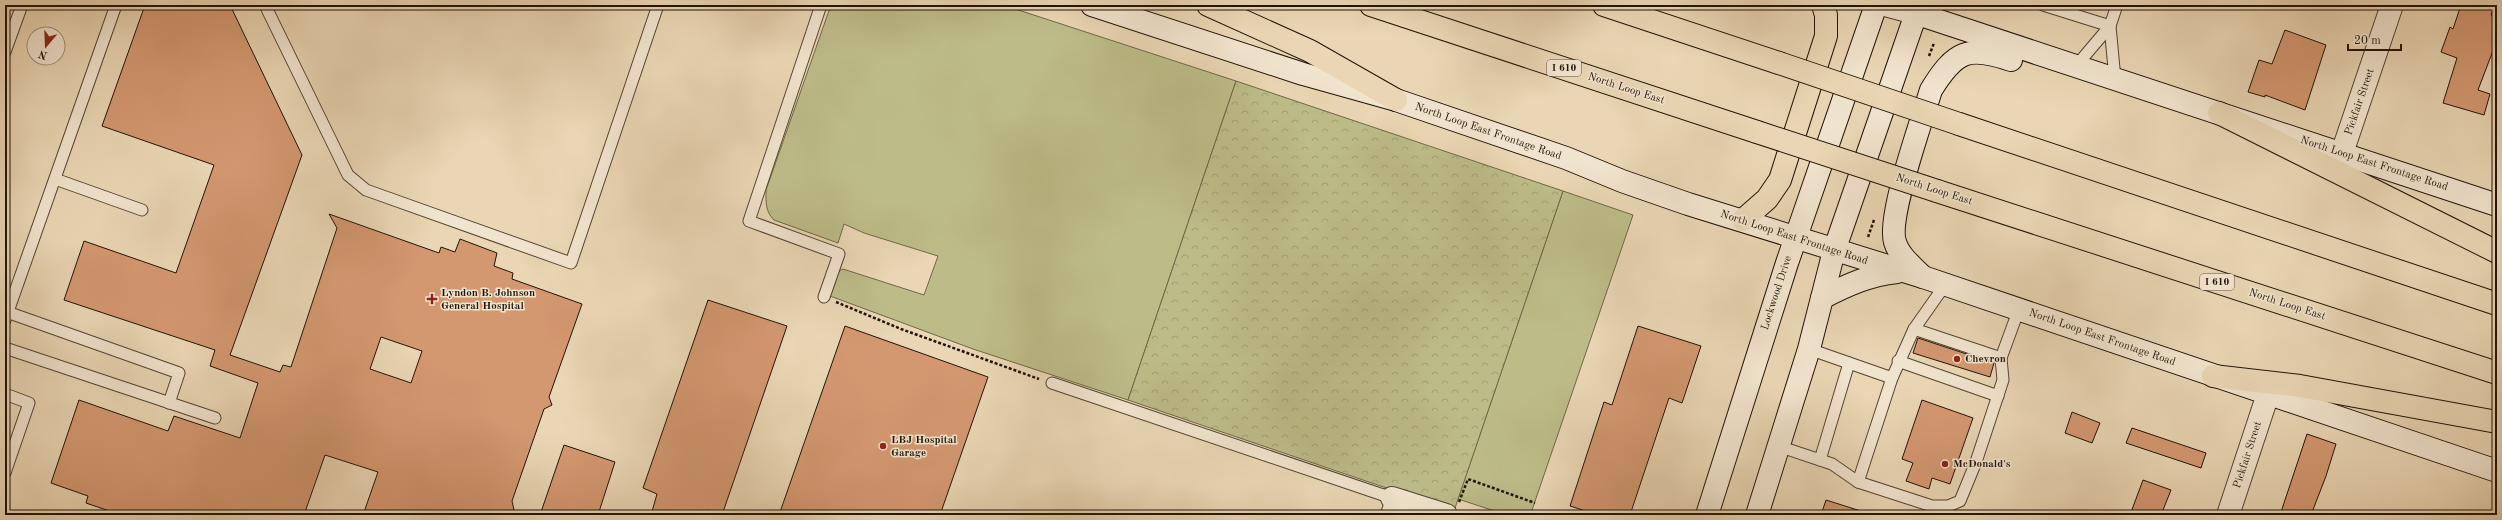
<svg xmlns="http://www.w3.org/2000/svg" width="2502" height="520" font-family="'Old Standard TT',serif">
	<defs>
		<pattern id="forest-crowns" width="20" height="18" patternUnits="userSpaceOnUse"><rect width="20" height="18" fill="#bdbc89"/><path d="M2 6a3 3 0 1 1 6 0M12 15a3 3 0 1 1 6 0" fill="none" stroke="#a2a175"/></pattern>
	</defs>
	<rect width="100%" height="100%" fill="#ead6b4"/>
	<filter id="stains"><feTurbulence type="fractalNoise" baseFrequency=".005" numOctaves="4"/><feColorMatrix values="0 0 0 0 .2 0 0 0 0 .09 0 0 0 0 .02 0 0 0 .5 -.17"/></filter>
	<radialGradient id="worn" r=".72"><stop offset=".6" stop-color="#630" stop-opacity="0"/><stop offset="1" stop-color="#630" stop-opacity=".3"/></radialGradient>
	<g fill="#bdbc89" stroke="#6e6848">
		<path d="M831,5h172l233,76 -108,319 -155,-51 -143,-53 9,-25 4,-2 81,26 14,-39 -74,-23 -20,-9 -6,19 -64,-23c-9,-9 -8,-18 -8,-30z"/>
		<path d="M1563,191l70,24 -101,295 -2,5h-23l-49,-16z"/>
	</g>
	<path fill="url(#forest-crowns)" stroke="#6e6848" d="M1236,81l327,110 -109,320 -326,-111z"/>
	<g fill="#d49871" stroke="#201306" fill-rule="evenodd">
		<path d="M145,5h85l72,150 -72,200 50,17 3,-7 8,2 46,-139 -8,-14 110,39 2,-6 14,5 5,-13 37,14 -3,13 19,7 -1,6 70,25 -33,93 3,8 -8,4 -32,92 2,9 -6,5h-145l15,-43 -53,-17 -21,60h-183l-35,-12 2,-7 -37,-13 28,-83 89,31 6,-15 66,22 18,-55 -48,-17 5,-16 -151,-50 20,-59 92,32 38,-108 -112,-39zM381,337l41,14 -11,32 -41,-14z"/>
		<path d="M2461,5h34l-4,10 6,2v23l-19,50 12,4 -6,21 -41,-12 14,-45 -16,-6 9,-25 3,2z"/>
		<path d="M2285,30l41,15 -21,65 -40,-15v2l-17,-5 11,-32 13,4z"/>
		<path d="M708,300l79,26 -65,189 -15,-5 -2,5h-54l6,-21 -14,-6z"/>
		<path d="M845,326l143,51 -48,138h-161z"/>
		<path d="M1638,326l63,20 -19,57 -13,-5 -39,117h-32l-28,-9 34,-104 8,3z"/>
		<path d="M1918,338l76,25 -4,14 -77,-24z"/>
		<path d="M1922,400l51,18 -23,66 -18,-6 -3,11 -23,-8 7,-18 -11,-4z"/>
		<path d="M2072,412l28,11 -8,20 -27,-10z"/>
		<path d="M2132,428l74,25 -5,15 -75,-25z"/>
		<path d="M2307,434l29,10 -10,32 -15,39h-31z"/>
		<path d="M564,445l51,17 -17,53h-58z"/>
		<path d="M2143,480l28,10 -10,25h-31z"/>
		<path d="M1826,500l38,12 -1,3h-42z"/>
	</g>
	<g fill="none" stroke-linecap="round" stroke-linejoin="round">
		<g stroke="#524432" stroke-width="13">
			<g id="service">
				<path d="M265,5l83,170 18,15 205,73 87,-258"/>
				<path d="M821,5l-72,216 90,33 -15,43"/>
				<path d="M2043,5l67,21"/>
				<path d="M2110,26l5,53"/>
				<path d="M5,52l17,-47"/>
				<path d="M2076,66l34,-40 7,-21"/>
				<path d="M55,179l87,31"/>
				<path d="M7,312l172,61 -10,30"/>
				<path d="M5,320l111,-315"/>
				<path d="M1914,329l87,29 18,-49"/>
				<path d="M5,348l210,70"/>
				<path d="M1809,349l83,29 22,-49 31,-44"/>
				<path d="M1898,361l100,35"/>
				<path d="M1052,383l340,115 -6,17"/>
				<path d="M5,394l24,9 -24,70"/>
				<path d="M1778,446l54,18 26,18 74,24h16l12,-5 16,-39 27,-82 -2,-22"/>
				<path d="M1820,460l29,-97"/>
				<path d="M1858,482l34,-104"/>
			</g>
		</g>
		<g stroke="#524432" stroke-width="24">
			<g id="minor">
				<path d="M2342,153l50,-148"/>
				<path d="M1392,498l54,17"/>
				<path d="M2228,515l40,-121"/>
			</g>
		</g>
		<g stroke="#201306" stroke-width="24">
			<g id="secondary">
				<path d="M1092,5l211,69 93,26 170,58 56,23 66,23 235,73 574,194"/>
				<path d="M1885,5l30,8 582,192"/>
				<path d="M1923,277c-10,-10 -24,-21 -28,-35 -8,-25 27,-122 36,-152 24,-39 37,-45 80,-30"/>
				<path d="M1822,298c25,-13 47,-23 75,-26"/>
				<path d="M1707,515l80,-252 89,-258"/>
				<path d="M1757,515l52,-166 25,-98 85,-246"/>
			</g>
		</g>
		<g stroke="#201306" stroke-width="24">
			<g id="motorway">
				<path d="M1208,5l102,46 86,49"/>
				<path d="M1371,5l386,127"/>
				<path d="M1604,5l175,58"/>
				<path d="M2219,113l278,139"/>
				<path d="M1959,124l538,180"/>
				<path d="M1937,191l560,182"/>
				<path d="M1743,220l24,-21 13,-19 46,-144v-21l-3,-10"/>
				<path d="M2213,376l87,10 197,36"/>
			</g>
		</g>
		<g stroke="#201306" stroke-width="2.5" stroke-dasharray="3 2" stroke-linecap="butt">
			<path d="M1929,56l5,-13"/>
			<path d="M1868,237l6,-17"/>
			<path d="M836,302l65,27 138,50"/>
			<path d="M1459,502l9,-23 67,24"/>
		</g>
		<use href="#service" stroke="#f1e4ce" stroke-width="11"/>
		<use href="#minor" stroke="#f1e4ce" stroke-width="22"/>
		<use href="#secondary" stroke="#f1e4ce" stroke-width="22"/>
		<use href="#motorway" stroke="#ead6b4" stroke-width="22"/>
		<g stroke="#201306" stroke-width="24" stroke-linecap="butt">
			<g id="motorway-bridge">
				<path d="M1779,63l180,61"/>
				<path d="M1757,132l180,59"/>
			</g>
		</g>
		<use href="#motorway-bridge" stroke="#ead6b4" stroke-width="22"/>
	</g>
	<g fill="#8f2418" stroke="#f1e4ce" stroke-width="1.5">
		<path d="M430 293h4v4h4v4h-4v4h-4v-4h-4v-4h4z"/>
		<circle cx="1957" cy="359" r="4"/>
		<circle cx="883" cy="446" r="4"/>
		<circle cx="1945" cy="464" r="4"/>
	</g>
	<g text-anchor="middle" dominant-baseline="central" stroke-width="3" stroke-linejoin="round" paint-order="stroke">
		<g fill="#f1e4ce" stroke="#5f5242" stroke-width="1">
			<rect x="1547" y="60" width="34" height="16" rx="3"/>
			<rect x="2200" y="274" width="34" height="16" rx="3"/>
		</g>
		<g font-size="10" font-weight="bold" fill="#201306">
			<text x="1564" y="68">I 610</text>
			<text x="2217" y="282">I 610</text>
		</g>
		<g font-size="11" fill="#201306" stroke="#f1e4ce">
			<text transform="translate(1626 89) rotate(18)">North Loop East</text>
			<text transform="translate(2360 102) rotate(-71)">Pickfair Street</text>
			<text transform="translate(1488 132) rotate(19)">North Loop East Frontage Road</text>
			<text transform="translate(2374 164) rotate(18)">North Loop East Frontage Road</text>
			<text transform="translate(1934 190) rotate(18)">North Loop East</text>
			<text transform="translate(1794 238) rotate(18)">North Loop East Frontage Road</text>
			<text transform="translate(1777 293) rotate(-72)">Lockwood Drive</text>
			<text transform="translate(2287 305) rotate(18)">North Loop East</text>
			<text transform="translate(2102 338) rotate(19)">North Loop East Frontage Road</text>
			<text transform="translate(2248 455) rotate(-72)">Pickfair Street</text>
		</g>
		<g font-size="11" font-weight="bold" fill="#201306" stroke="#f1e4ce" text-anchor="start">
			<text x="441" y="293">Lyndon B. Johnson<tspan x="441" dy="13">General Hospital</tspan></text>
			<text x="1965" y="359">Chevron</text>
			<text x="891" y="440">LBJ Hospital<tspan x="891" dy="13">Garage</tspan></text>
			<text x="1953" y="464">McDonald's</text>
		</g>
	</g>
	<rect width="2502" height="520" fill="none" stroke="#ead6b4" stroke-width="20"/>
	<rect x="6" y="6" width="2490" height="508" fill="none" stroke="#201306" stroke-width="2"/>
	<rect x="10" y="10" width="2482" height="500" fill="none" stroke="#201306"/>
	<g transform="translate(46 46) rotate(199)"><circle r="19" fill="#f1e4ce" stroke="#9d907e"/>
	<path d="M0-3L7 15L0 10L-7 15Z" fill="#8f2418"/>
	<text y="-6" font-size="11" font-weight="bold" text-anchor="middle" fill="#201306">N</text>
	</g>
	<path d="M2348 44v6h53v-6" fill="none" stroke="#201306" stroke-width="2"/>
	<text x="2354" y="44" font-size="12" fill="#201306" stroke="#f1e4ce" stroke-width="3" paint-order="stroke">20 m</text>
	<rect width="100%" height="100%" filter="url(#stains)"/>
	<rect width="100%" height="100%" fill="url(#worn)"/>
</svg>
